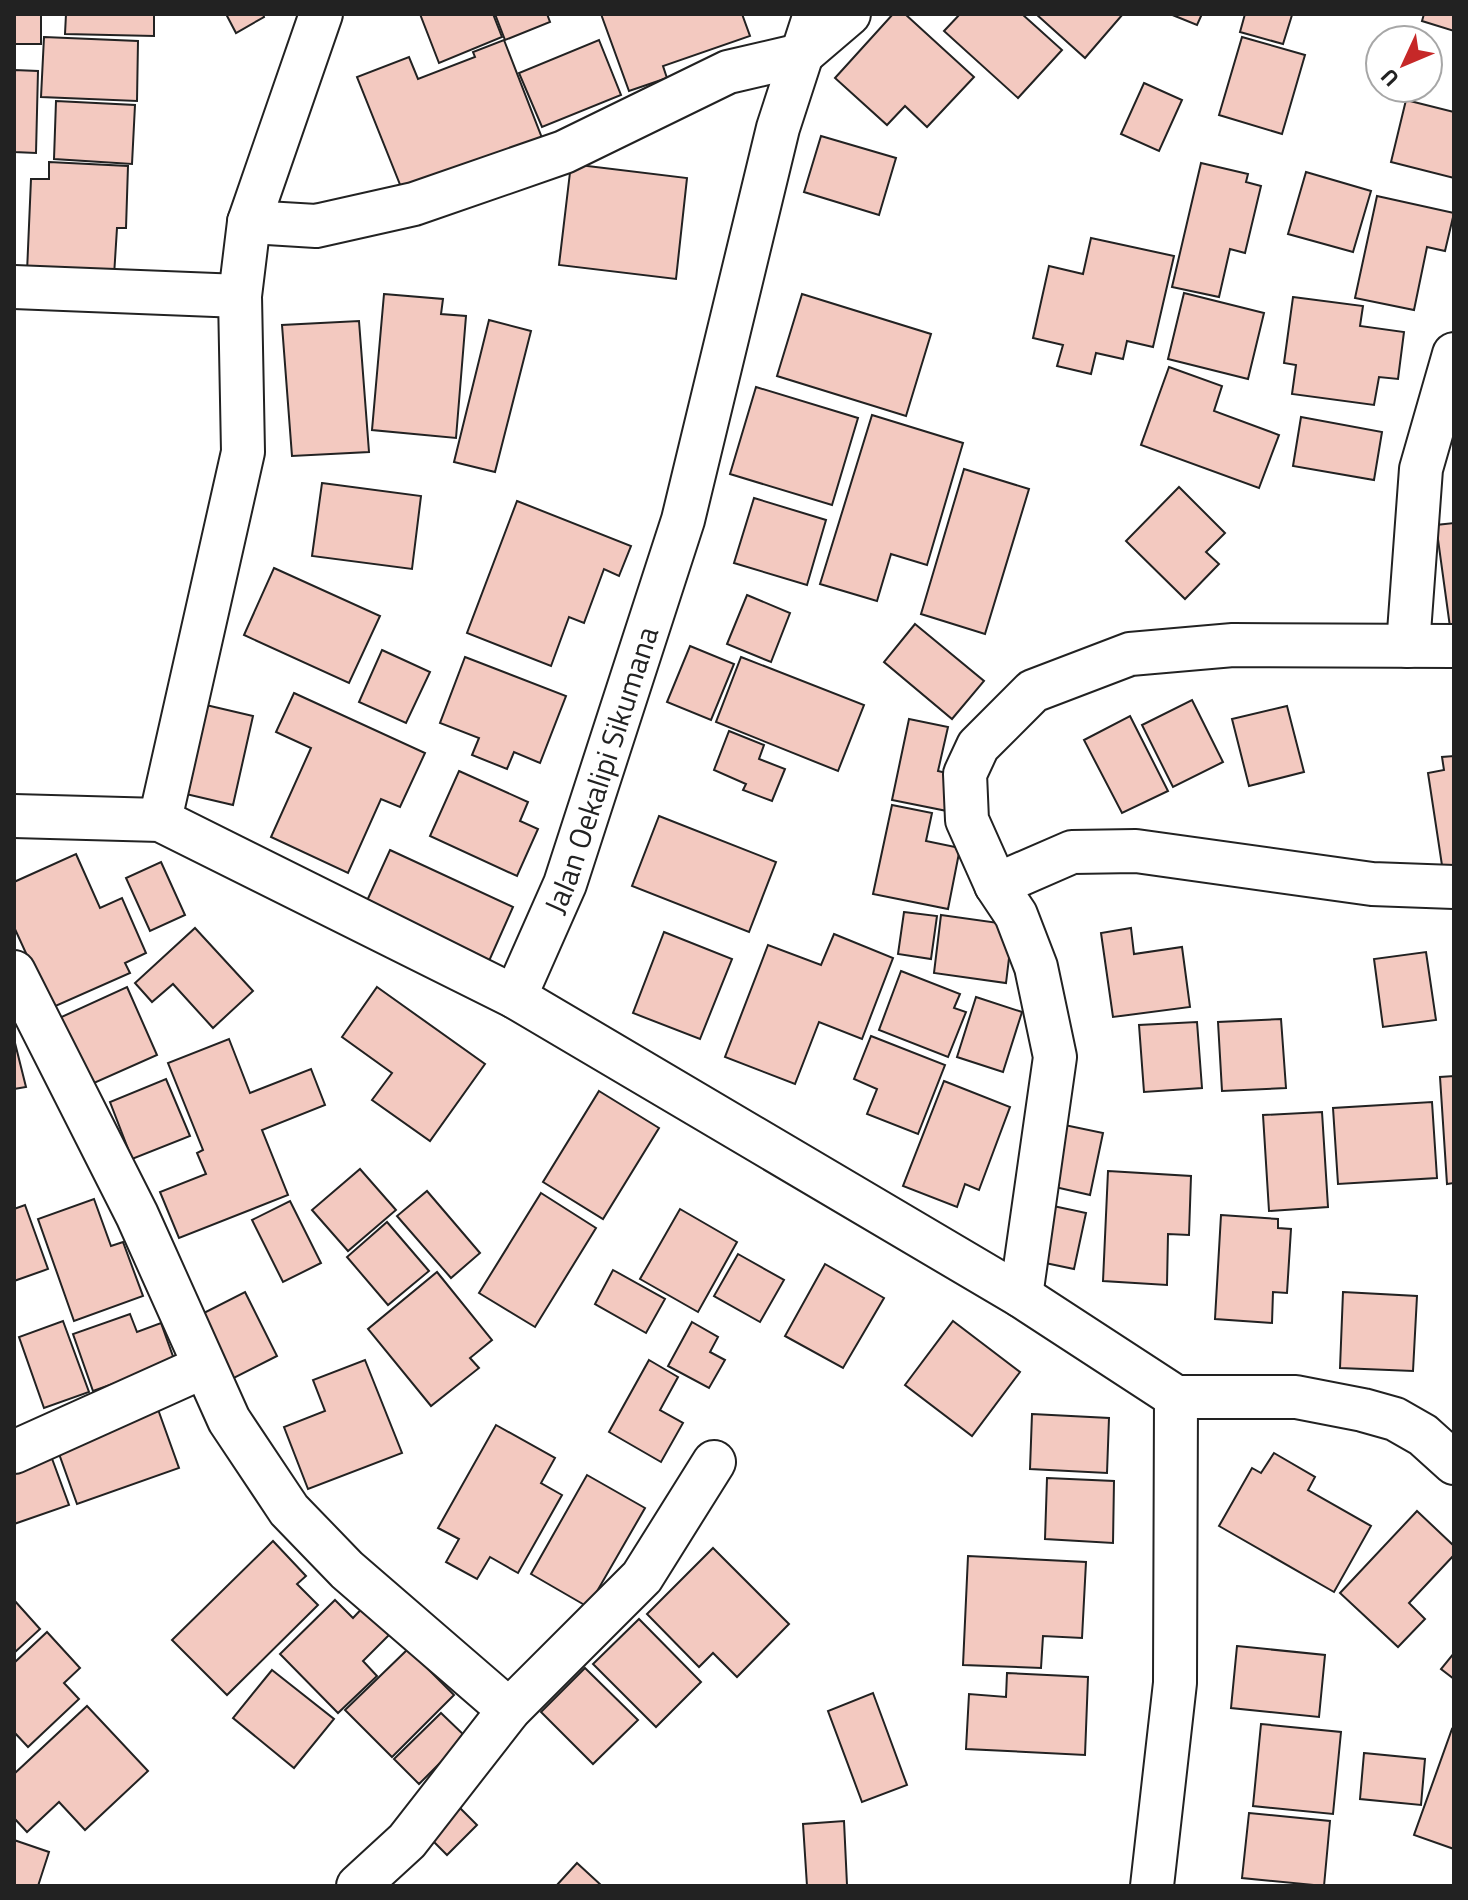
<svg xmlns="http://www.w3.org/2000/svg" width="1468" height="1900" font-family="'Titillium Web',sans-serif">
	<rect width="100%" height="100%" fill="#fff"/>
	<g fill="#f3c9c0" stroke="#222" stroke-width="2">
		<rect x="14" y="14" width="27" height="30"/>
		<path d="M66,14h88v22l-89,-2z"/>
		<path d="M226,14h37l1,3 -28,16z"/>
		<path d="M420,14h73l9,23 -63,26z"/>
		<path d="M495,14h52l3,8 -45,18z"/>
		<path d="M601,14h141l8,22 -87,30 4,12 -38,13z"/>
		<path d="M893,14h12l69,63 -47,50 -22,-21 -18,19 -52,-47z"/>
		<path d="M960,14h62l40,36 -44,48 -74,-67z"/>
		<path d="M1036,14h87l-38,44z"/>
		<path d="M1170,14h32l-5,11z"/>
		<path d="M1245,14l47,1 -9,29 -43,-12z"/>
		<path d="M1424,14h30v17l-32,-10z"/>
		<path d="M44,37l94,4 -1,60 -96,-4z"/>
		<path d="M1242,37l63,18 -23,79 -63,-19z"/>
		<path d="M504,40l38,98 -139,54 -46,-115 52,-20 9,22 57,-22 -2,-5z"/>
		<path d="M599,40l22,55 -79,32 -23,-54z"/>
		<path d="M14,70l24,1 -2,82 -22,-1z"/>
		<path d="M1144,83l38,17 -23,51 -38,-17z"/>
		<path d="M1406,100l48,12v66l-63,-16z"/>
		<path d="M56,101l79,4 -3,59 -78,-5z"/>
		<path d="M821,136l75,22 -17,57 -75,-23z"/>
		<path d="M49,162l79,4 -2,62h-9l-3,48 -87,-4 4,-93h18z"/>
		<path d="M1201,163l47,11 -2,8 15,4 -16,67 -15,-4 -11,48 -47,-10z"/>
		<path d="M571,164l116,14 -11,101 -117,-14z"/>
		<path d="M1306,172l65,19 -18,61 -65,-18z"/>
		<path d="M1377,196l77,17 -9,38 -18,-4 -13,63 -59,-12z"/>
		<path d="M1091,238l83,18 -21,91 -26,-6 -4,18 -27,-6 -5,21 -34,-8 6,-21 -30,-7 16,-72 34,8z"/>
		<path d="M1184,293l80,20 -16,66 -80,-20z"/>
		<path d="M384,294l59,5 -2,15 25,2 -10,122 -84,-8z"/>
		<path d="M802,294l129,40 -25,82 -129,-40z"/>
		<path d="M1293,297l70,9 -3,20 44,6 -6,47 -19,-2 -5,28 -82,-11 4,-29 -12,-2z"/>
		<path d="M489,320l42,11 -36,141 -41,-10z"/>
		<path d="M359,321l10,131 -77,4 -10,-131z"/>
		<path d="M1169,367l53,19 -8,25 65,24 -20,53 -118,-43z"/>
		<path d="M756,387l102,31 -26,87 -102,-31z"/>
		<path d="M872,415l91,28 -36,122 -36,-11 -14,47 -57,-17z"/>
		<path d="M1301,417l81,15 -8,48 -81,-14z"/>
		<path d="M964,469l65,20 -44,145 -64,-20z"/>
		<path d="M322,483l99,13 -9,73 -100,-13z"/>
		<path d="M1179,487l46,46 -19,19 13,12 -34,35 -59,-58z"/>
		<path d="M754,498l72,22 -19,65 -73,-22z"/>
		<path d="M517,501l114,45 -12,30 -15,-7 -20,54 -15,-6 -18,49 -84,-33z"/>
		<path d="M1454,523v103l-4,1 -14,-102z"/>
		<path d="M274,568l106,48 -31,67 -105,-48z"/>
		<path d="M747,595l43,18 -19,49 -44,-18z"/>
		<path d="M915,624l69,57 -32,38 -68,-57z"/>
		<path d="M690,646l44,18 -23,56 -44,-18z"/>
		<path d="M382,650l48,22 -24,51 -47,-21z"/>
		<path d="M465,657l101,39 -26,67 -26,-11 -7,17 -35,-14 7,-17 -39,-15z"/>
		<path d="M741,657l123,48 -26,66 -122,-49z"/>
		<path d="M294,693l131,60 -25,54 -19,-8 -33,74 -77,-36 40,-89 -35,-16z"/>
		<path d="M1192,700l31,62 -50,25 -31,-62z"/>
		<path d="M206,705l47,11 -20,89 -47,-11z"/>
		<path d="M1287,706l17,66 -55,14 -17,-67z"/>
		<path d="M1130,716l38,75 -46,22 -38,-73z"/>
		<path d="M909,719l39,8 -10,44 17,4 -8,36 -55,-11z"/>
		<path d="M729,731l35,14 -5,14 26,10 -13,32 -29,-11 3,-6 -32,-14z"/>
		<path d="M1454,756v115l-11,1 -15,-99 16,-3 -2,-13z"/>
		<path d="M459,771l69,31 -8,19 18,8 -21,47 -87,-40z"/>
		<path d="M892,805l40,8 -6,28 34,7 -12,61 -75,-15z"/>
		<path d="M659,816l117,46 -27,70 -117,-46z"/>
		<path d="M390,850l123,57 -24,54 -128,-47z"/>
		<path d="M76,854l24,54 22,-10 24,55 -21,10 5,10 -79,35 -37,-81v-45z"/>
		<path d="M161,862l24,53 -35,16 -24,-53z"/>
		<path d="M904,912l33,4 -6,43 -33,-5z"/>
		<path d="M941,915l72,10 -7,58 -72,-10z"/>
		<path d="M195,928l58,63 -40,37 -40,-44 -21,18 -17,-19z"/>
		<path d="M1131,928l3,26 48,-7 8,60 -77,10 -12,-84z"/>
		<path d="M664,932l68,27 -32,80 -67,-26z"/>
		<path d="M834,934l59,24 -31,81 -43,-17 -24,62 -70,-27 43,-112 53,20z"/>
		<path d="M1426,952l10,68 -53,7 -9,-68z"/>
		<path d="M901,971l59,23 -6,14 12,4 -18,45 -69,-27z"/>
		<path d="M127,987l30,68 -72,32 -30,-67z"/>
		<path d="M377,987l108,77 -55,77 -58,-41 20,-27 -50,-36z"/>
		<path d="M976,997l46,15 -19,60 -46,-15z"/>
		<path d="M1281,1019l5,69 -64,3 -4,-69z"/>
		<path d="M1197,1022l5,66 -58,4 -5,-67z"/>
		<path d="M871,1036l74,29 -27,69 -51,-20 10,-25 -23,-10z"/>
		<path d="M14,1039l12,48 -12,2z"/>
		<path d="M229,1039l21,54 61,-24 14,36 -63,25 26,65 -109,43 -19,-46 46,-18 -9,-21 6,-3 -35,-87z"/>
		<path d="M1454,1076v107l-7,1 -7,-107z"/>
		<path d="M166,1079l24,57 -58,23 -22,-57z"/>
		<path d="M944,1081l66,26 -31,83 -14,-6 -8,23 -54,-21z"/>
		<path d="M599,1091l60,37 -56,91 -60,-37z"/>
		<path d="M1432,1102l5,76 -99,6 -5,-76z"/>
		<path d="M1322,1112l6,95 -59,4 -6,-96z"/>
		<path d="M1055,1123l48,10 -13,62 -48,-11z"/>
		<path d="M360,1169l36,41 -48,41 -36,-41z"/>
		<path d="M1108,1171l83,5 -2,59 -21,-1 -1,51 -64,-4z"/>
		<path d="M427,1191l53,62 -29,25 -54,-62z"/>
		<path d="M541,1193l55,35 -61,99 -56,-34z"/>
		<path d="M94,1199l17,47 12,-4 20,54 -69,25 -36,-102z"/>
		<path d="M290,1201l31,62 -38,19 -31,-62z"/>
		<path d="M1044,1204l42,9 -12,56 -43,-9z"/>
		<path d="M25,1205l23,64 -34,12v-72z"/>
		<path d="M680,1209l57,33 -39,70 -58,-33z"/>
		<path d="M1221,1215l57,4v9l13,1 -4,64 -14,-1 -1,31 -57,-4z"/>
		<path d="M387,1222l42,49 -41,34 -41,-48z"/>
		<path d="M738,1254l46,26 -24,42 -46,-26z"/>
		<path d="M825,1264l59,34 -41,70 -58,-32z"/>
		<path d="M613,1270l52,29 -19,34 -51,-29z"/>
		<path d="M437,1272l55,68 -22,18 9,10 -48,38 -63,-77z"/>
		<path d="M245,1292l32,64 -53,27 -32,-64z"/>
		<path d="M1343,1292l74,4 -4,75 -73,-3z"/>
		<path d="M130,1314l7,18 24,-9 14,39 -82,29 -20,-57z"/>
		<path d="M63,1321l26,71 -45,16 -25,-71z"/>
		<path d="M953,1321l67,51 -48,64 -67,-51z"/>
		<path d="M692,1322l26,15 -8,15 15,8 -16,28 -41,-22z"/>
		<path d="M365,1360l37,93 -94,36 -24,-62 41,-16 -12,-31z"/>
		<path d="M649,1360l29,17 -18,33 23,13 -22,39 -52,-30z"/>
		<path d="M155,1401l24,67 -102,36 -24,-67z"/>
		<path d="M1032,1414l77,4 -2,55 -77,-4z"/>
		<path d="M496,1425l59,33 -14,25 21,12 -44,78 -28,-16 -13,22 -31,-17 13,-23 -21,-11z"/>
		<path d="M47,1445l22,60 -55,19v-67z"/>
		<path d="M1274,1453l41,24 -7,13 63,36 -37,66 -115,-66 33,-58 9,5z"/>
		<path d="M587,1475l58,33 -57,99 -57,-33z"/>
		<path d="M1047,1478l67,3 -1,62 -68,-4z"/>
		<path d="M1417,1511l37,35v9l-45,48 16,16 -27,28 -58,-54z"/>
		<path d="M273,1541l33,35 -9,8 21,21 -91,90 -55,-55z"/>
		<path d="M713,1548l76,76 -52,53 -24,-24 -14,14 -52,-53z"/>
		<path d="M968,1556l118,6 -4,76 -39,-2 -2,32 -78,-3z"/>
		<path d="M14,1600l26,29 -26,24z"/>
		<path d="M335,1600l18,18 16,-17 27,27 -33,33 14,15 -39,37 -58,-59z"/>
		<path d="M639,1619l62,63 -45,45 -63,-63z"/>
		<path d="M47,1632l33,36 -16,15 15,16 -51,48 -14,-15v-69z"/>
		<path d="M1237,1646l88,9 -6,62 -88,-9z"/>
		<path d="M408,1649l46,46 -62,62 -47,-47z"/>
		<path d="M1454,1653v26l-13,-10z"/>
		<path d="M585,1668l53,52 -45,44 -52,-52z"/>
		<path d="M272,1670l62,49 -40,49 -61,-50z"/>
		<path d="M1007,1673l81,4 -3,78 -119,-6 3,-55 37,3z"/>
		<path d="M873,1693l34,92 -45,17 -34,-91z"/>
		<path d="M87,1706l61,65 -63,59 -26,-28 -32,30 -13,-14v-44z"/>
		<path d="M441,1713l25,24 -47,47 -25,-25z"/>
		<path d="M1261,1724l80,8 -8,82 -80,-8z"/>
		<path d="M1452,1729l2,1v119l-40,-14z"/>
		<path d="M1364,1753l61,6 -4,46 -61,-6z"/>
		<path d="M458,1806l19,19 -30,30 -19,-19z"/>
		<path d="M1249,1813l81,8 -6,65 -82,-8z"/>
		<path d="M844,1821l3,64 -40,1 -4,-62z"/>
		<path d="M14,1840l35,12 -11,34h-24z"/>
		<path d="M577,1863l25,23h-46z"/>
	</g>
	<g fill="none" stroke-linecap="round" stroke-linejoin="round">
		<g stroke="#222" stroke-width="46">
			<g id="street">
				<path d="M249,222l67,4 98,-22 150,-52 164,-80 73,-17 48,-41"/>
				<path d="M14,287l226,9"/>
				<path d="M1408,646l13,-177 33,-115"/>
				<path id="s1" d="M14,816l146,4 355,177 50,-113 118,-364 95,-392 37,-114"/>
				<path d="M160,820l83,-368 -3,-156 9,-74 72,-208"/>
				<path d="M996,885l76,-33 64,-1 236,33 82,3"/>
				<path d="M14,972l123,243 92,205 60,90 58,60 162,140"/>
				<path d="M515,997l506,299 155,101h120l67,13 32,9 28,16 31,28"/>
				<path d="M1021,1296l34,-239 -19,-90 -20,-52 -20,-30 -29,-65 -2,-46 13,-28 55,-55 97,-37 103,-9 221,1"/>
				<path d="M14,1452l189,-85"/>
				<path d="M358,1886l49,-45 102,-131 133,-133 72,-115"/>
				<path d="M1152,1886l23,-203 1,-286"/>
			</g>
		</g>
		<use href="#street" stroke="#fff" stroke-width="42"/>
	</g>
	<g text-anchor="middle" dominant-baseline="central" stroke-width="6" stroke-linejoin="round" paint-order="stroke">
		<g font-size="30" fill="#222" stroke="#fff">
			<text stroke="none"><textPath href="#s1" startOffset="786">Jalan Oekalipi Sikumana</textPath></text>
		</g>
	</g>
	<rect width="1468" height="1900" fill="none" stroke="#222222" stroke-width="32"/>
	<g transform="translate(1404 64) rotate(226)"><circle r="38" fill="#ffffff" stroke="#a7a7a7" stroke-width="2"/>
	<path d="M0-6L14 30L0 20L-14 30Z" fill="#c62828"/>
	<text y="-12" font-size="22" font-weight="bold" text-anchor="middle" fill="#222222">U</text>
	</g>
</svg>
